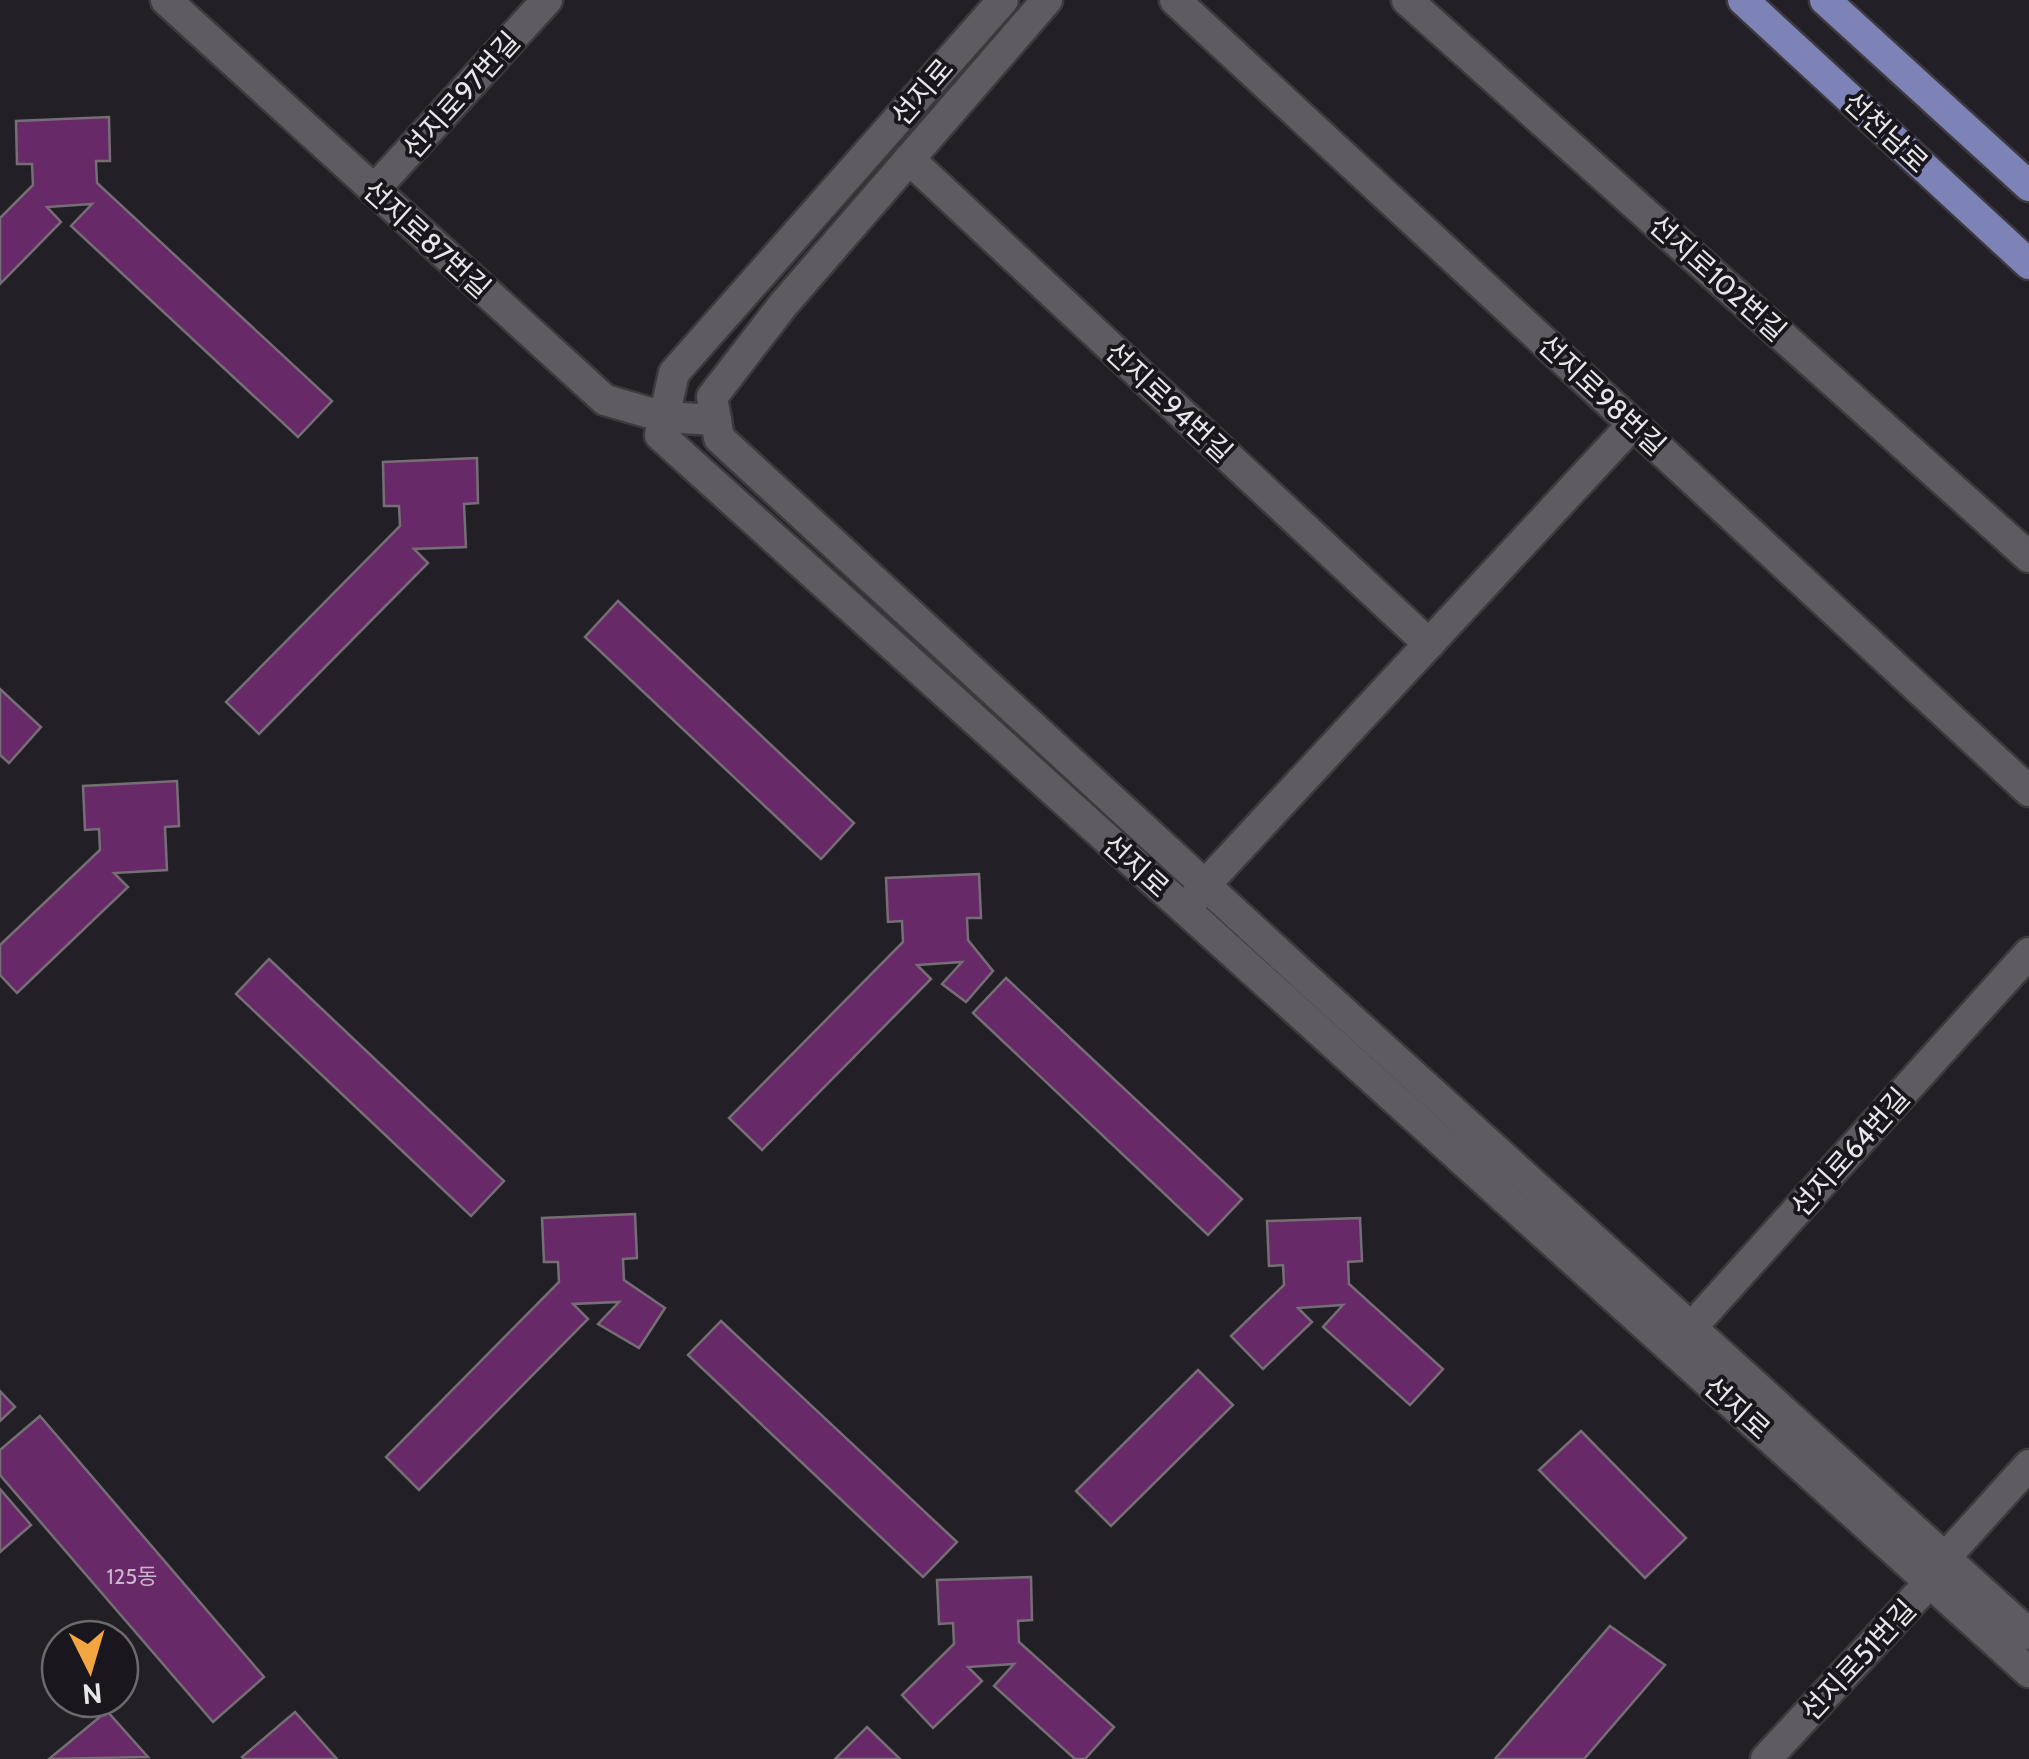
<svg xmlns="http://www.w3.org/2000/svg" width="2029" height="1759" font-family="Cabin,'Noto Sans KR',sans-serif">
	<rect width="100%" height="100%" fill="#222026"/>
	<g fill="#682969" stroke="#756f75" stroke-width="2.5">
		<path d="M109,117l1,44h-14l1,22 235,218 -34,36 -227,-211 21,-22 -45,3 14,15 -61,62v-66l33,-33 -1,-21h-15l-1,-43z"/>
		<path d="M477,458l1,45 -14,1 2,43 -52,2 14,14 -169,171 -33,-32 174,-176 -1,-20h-15l-1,-44z"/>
		<path d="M618,601l236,222 -33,36 -236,-222z"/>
		<path d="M0,689l41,38 -32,36 -9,-8z"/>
		<path d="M177,781l2,45 -14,1 2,43 -53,3 14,14 -111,106 -17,-18v-30l100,-95 -1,-21 -14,1 -2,-44z"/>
		<path d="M979,874l2,44h-14l1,22 25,31 -27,31 -24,-18 20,-22 -45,3 14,14 -169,171 -33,-32 174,-176 -1,-21 -14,1 -2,-44z"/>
		<path d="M269,959l235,222 -33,35 -235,-222z"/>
		<path d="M1006,978l236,221 -34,36 -235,-222z"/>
		<path d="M635,1214l2,44 -14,1 1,21 41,28 -26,40 -41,-24 21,-22 -46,2 15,15 -169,171 -33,-33 173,-175 -1,-20h-14l-2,-44z"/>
		<path d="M1360,1218l2,43 -14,1 1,22 94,85 -33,36 -87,-78 20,-22 -45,3 14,14 -49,47 -32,-33 53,-51 -1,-20 -14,1 -2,-45z"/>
		<path d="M721,1321l236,221 -34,35 -235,-222z"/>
		<path d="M1198,1370l35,35 -122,121 -35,-35z"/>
		<path d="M0,1391l15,16 -15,14z"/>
		<path d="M40,1416l224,261 -51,45 -213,-247v-25z"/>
		<path d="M1581,1431l105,107 -41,40 -106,-108z"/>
		<path d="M0,1489l31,36 -31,27z"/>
		<path d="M1031,1577l1,43 -14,1 1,21 95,85 -29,32h-10l-81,-73 20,-22 -46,3 14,14 -49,47 -31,-33 52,-51 -1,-21 -14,1 -2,-44z"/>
		<path d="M1610,1626l55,39 -81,94h-89z"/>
		<path d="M107,1711l41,46 -99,2z"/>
		<path d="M295,1712l42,47h-93l-2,-2z"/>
		<path d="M867,1727l33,32h-65z"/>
	</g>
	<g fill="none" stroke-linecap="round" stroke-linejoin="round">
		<g stroke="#3c3a3f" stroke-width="35">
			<g id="minor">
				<path d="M166,0l439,400 59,17 52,3"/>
				<path d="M1003,0l-329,373 -14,62 1369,1237"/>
				<path d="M1047,0l-264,305 -71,92 7,41 587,540 723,656"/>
				<path d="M1175,0l854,791"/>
				<path d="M1407,0l622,557"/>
				<path d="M909,159l520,485"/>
				<path d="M374,190l173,-190"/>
				<path d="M1193,900l12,-15 428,-461"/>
				<path d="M1682,1341l9,-13 338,-375"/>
				<path d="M1766,1759l164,-177 15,-24 84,-93"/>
			</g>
		</g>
		<g stroke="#3c3a3f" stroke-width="35">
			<g id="major">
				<path d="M1743,0l286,264"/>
				<path d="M1825,0l204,186"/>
			</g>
		</g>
		<use href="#minor" stroke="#5e5b63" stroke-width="30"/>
		<use href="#major" stroke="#7d83b7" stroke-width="30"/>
	</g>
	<g text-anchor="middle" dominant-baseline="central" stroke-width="8" stroke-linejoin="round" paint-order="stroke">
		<g font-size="22" fill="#c7b7ca">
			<text x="132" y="1576">125동</text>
		</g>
		<g font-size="28" fill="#e7e6ea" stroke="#19171d">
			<text transform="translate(922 92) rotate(-49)">선지로</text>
			<text transform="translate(461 95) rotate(-48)">선지로97번길</text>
			<text transform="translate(1886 132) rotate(43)">선천남로</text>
			<text transform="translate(427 239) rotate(42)">선지로87번길</text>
			<text transform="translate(1718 278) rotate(42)">선지로102번길</text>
			<text transform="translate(1602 395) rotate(43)">선지로98번길</text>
			<text transform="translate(1169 402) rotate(43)">선지로94번길</text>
			<text transform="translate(1136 866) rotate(42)">선지로</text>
			<text transform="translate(1850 1152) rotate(-48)">선지로64번길</text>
			<text transform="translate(1737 1408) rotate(42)">선지로</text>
			<text transform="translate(1858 1660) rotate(-47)">선지로51번길</text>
		</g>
	</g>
	<g transform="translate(90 1669) rotate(175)"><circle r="48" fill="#19171d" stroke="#6b6a6f" stroke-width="2.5"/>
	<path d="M0-8L18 38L0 25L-18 38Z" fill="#f2a541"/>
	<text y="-15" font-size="28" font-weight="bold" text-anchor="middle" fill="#e7e6ea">N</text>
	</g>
</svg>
